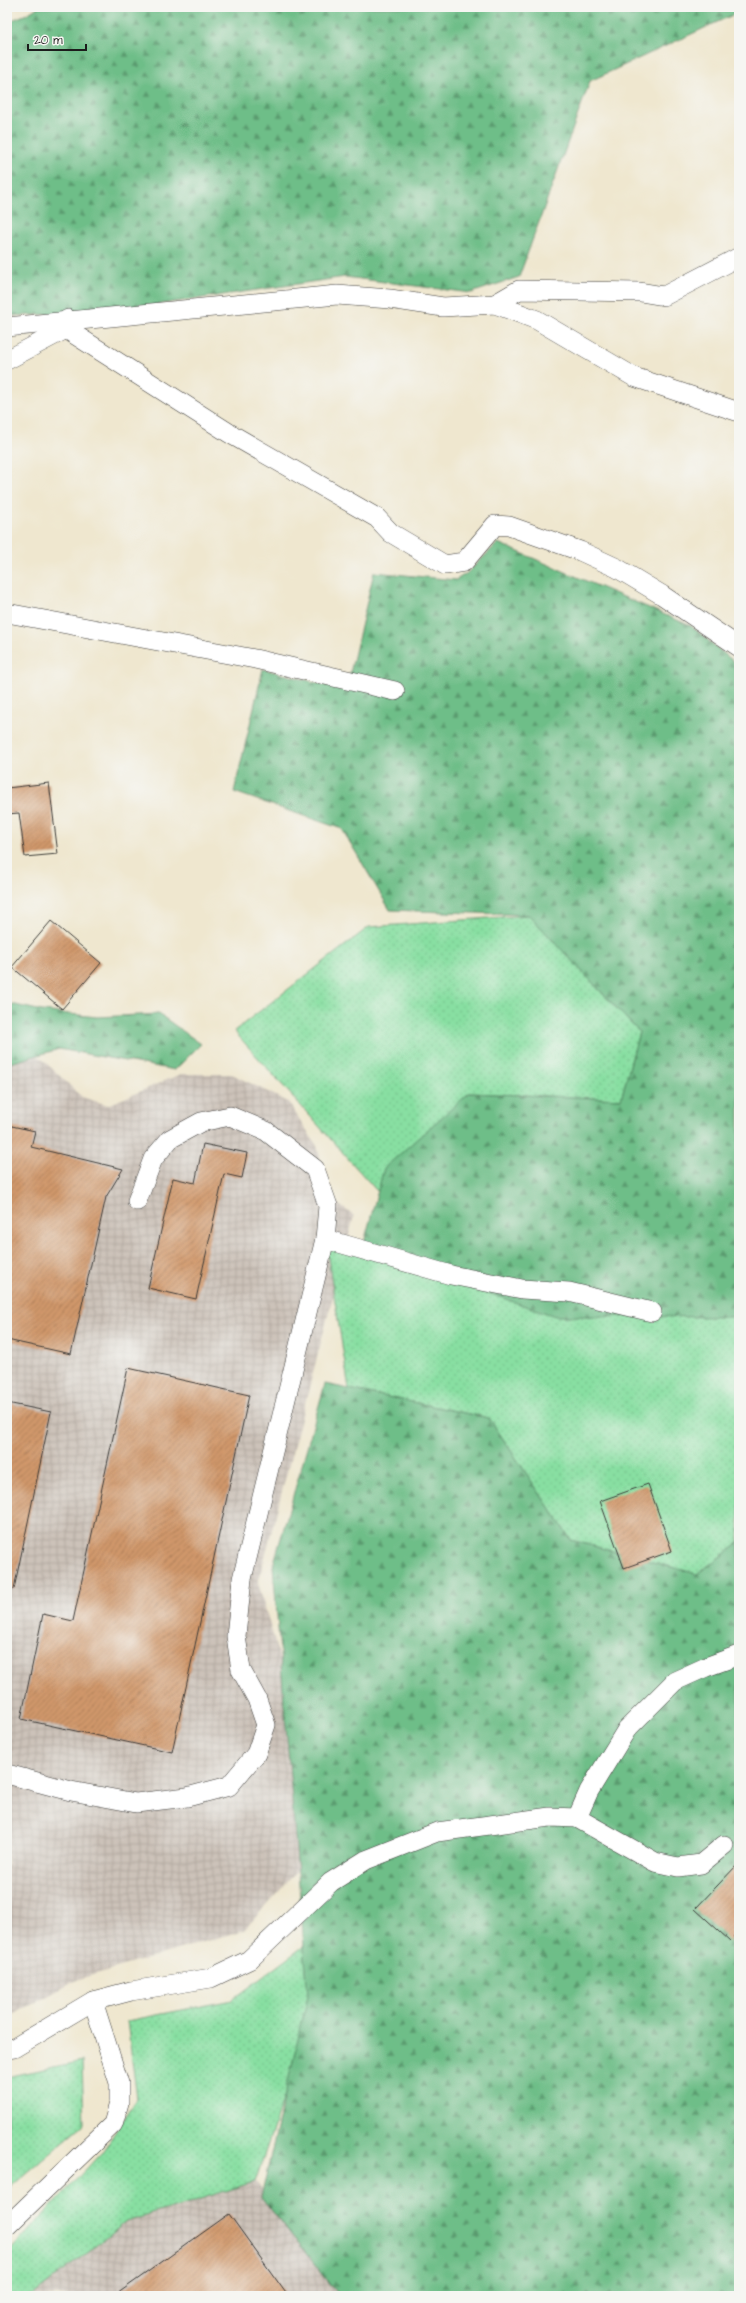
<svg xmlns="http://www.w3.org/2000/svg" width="746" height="2303" font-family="'Architects Daughter',sans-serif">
	<defs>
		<pattern id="industrial-grid" width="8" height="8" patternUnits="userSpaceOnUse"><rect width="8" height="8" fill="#ccc2b9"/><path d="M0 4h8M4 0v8" fill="none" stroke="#afa69e"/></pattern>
		<pattern id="grass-dots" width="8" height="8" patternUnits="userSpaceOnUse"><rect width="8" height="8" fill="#88dfa2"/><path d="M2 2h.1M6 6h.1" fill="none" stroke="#75bf8b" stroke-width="1.8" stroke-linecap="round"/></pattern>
		<pattern id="forest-firs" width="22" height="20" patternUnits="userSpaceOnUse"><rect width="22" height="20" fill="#6ebe88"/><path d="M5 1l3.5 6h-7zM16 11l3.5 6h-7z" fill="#5a9a6e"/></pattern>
		<pattern id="building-hatch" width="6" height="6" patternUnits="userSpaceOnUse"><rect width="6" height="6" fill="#d0976b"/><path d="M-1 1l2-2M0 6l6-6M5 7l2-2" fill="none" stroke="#a87a57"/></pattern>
	</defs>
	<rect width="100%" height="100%" fill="#f6f6f2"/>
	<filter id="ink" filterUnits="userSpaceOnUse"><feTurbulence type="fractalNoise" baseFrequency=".025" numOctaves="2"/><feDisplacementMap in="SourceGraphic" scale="8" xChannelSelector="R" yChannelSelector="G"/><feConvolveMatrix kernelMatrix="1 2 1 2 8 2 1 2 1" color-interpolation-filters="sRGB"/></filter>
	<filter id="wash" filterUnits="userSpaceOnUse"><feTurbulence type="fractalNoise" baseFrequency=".012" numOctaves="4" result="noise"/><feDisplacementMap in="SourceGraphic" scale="16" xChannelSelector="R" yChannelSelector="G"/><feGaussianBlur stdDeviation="0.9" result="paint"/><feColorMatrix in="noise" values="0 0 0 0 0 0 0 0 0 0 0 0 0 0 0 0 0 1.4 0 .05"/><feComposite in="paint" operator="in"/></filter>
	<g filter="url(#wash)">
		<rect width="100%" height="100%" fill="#efe7cf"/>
		<g fill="url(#industrial-grid)">
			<path d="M7,1039l17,3 58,55 26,8 73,-31h51l56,28 29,44 13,52 24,18 -96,367 72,252 -86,95 -165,49 -72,39z"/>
			<path d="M203,2124l156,172h-352v-7z"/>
		</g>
		<g fill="url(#grass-dots)" stroke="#527e5f">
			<path d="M529,915l110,117 -18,67 -152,-6 -92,98 -143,-160 135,-104z"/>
			<path d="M325,1239l414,75v229l-42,31 -126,-34 -82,-122 -140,-29z"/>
			<path d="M304,1946l7,72 -56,164 -129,40 -94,74h-25v-42l95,-102 35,-53 -10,-78 105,-21z"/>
			<path d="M82,2061l2,63 -77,66v-113z"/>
		</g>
		<g fill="url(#forest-firs)" stroke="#456d52">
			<path d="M38,7h701v5l-149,69 -71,196 -48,16 -126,-16 -238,35 -100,4v-294l20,-8z"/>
			<path d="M498,543l193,83 48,40v651l-184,-1 -193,-66 22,-82 85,-75 152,6 18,-67 -110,-117 -139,-5 -48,-81 -108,-37 29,-123 83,21 28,-118 82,8 11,-7z"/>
			<path d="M7,1003l35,8 55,6 62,-3 42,30 -26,26 -116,-21 -52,15z"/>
			<path d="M325,1384l164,34 82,122 126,34 42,-31v753h-399l-79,-99 47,-201 -35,-430z"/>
		</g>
		<g id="blocks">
			<g fill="url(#building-hatch)">
				<path d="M49,783l9,71 -33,3 -6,-44 -12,1v-26z"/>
				<path d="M51,921l50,42 -39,46 -50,-42z"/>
				<path d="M7,1125l28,6 -4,16 92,22 -17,28 -35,157 -64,-14z"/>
				<path d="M203,1144l44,9 -5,25 -18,-4 -28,125 -48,-11 25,-110 22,5z"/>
				<path d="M128,1368l121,27 -77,357 -151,-33 22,-105 30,7z"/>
				<path d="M7,1403l44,9 -37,177 -7,-1z"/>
				<path d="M648,1484l24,67 -48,17 -24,-67z"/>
				<path d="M739,1863v69l-9,9 -35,-32z"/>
				<path d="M229,2214l59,82h-174z"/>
			</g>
		</g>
	</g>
	<g filter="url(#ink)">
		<use href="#blocks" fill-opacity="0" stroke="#3c3a37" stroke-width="1"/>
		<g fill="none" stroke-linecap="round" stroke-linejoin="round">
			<g stroke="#3c3a37" stroke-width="20">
				<g id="minor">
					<path d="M495,304l24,-14 121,2 24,4 75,-39"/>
					<path d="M7,327l330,-32 53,4 53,8 52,-3 42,16 97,57 105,35"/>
					<path d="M66,329l163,104 148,85 14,15 54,32 19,-3 31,-37 14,1 71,25 37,17 45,27 77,52"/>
					<path d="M7,360l59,-31 2,-10"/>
					<path d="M7,613l248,46 140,32"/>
					<path d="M325,1239l126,36 71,14 47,3 83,20"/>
					<path d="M7,1774l64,17 65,12 51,-6 42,-11 27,-32 10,-29 -9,-26 -16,-29 -5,-34 6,-57 83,-340 3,-33 -13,-37 -49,-38 -36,-15 -29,6 -31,17 -17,20 -16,42"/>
					<path d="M577,1818l12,-27 38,-62 48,-48 31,-14 33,-12"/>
					<path d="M7,2049l7,-1 79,-47 38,-10 80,-13 38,-18 82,-78 35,-22 71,-28 113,-15 27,1 78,44 23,5 23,-3 23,-19"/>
					<path d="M7,2226l106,-102 6,-21v-20l-26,-82"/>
				</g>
			</g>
			<use href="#minor" stroke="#fff" stroke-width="19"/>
		</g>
	</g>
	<rect width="746" height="2303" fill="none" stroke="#f6f6f2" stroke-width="24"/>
	<path d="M28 44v6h58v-6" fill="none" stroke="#1c1c1c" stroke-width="2"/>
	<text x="34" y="44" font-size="12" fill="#1c1c1c" stroke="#f6f6f2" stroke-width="3" paint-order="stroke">20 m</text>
</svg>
